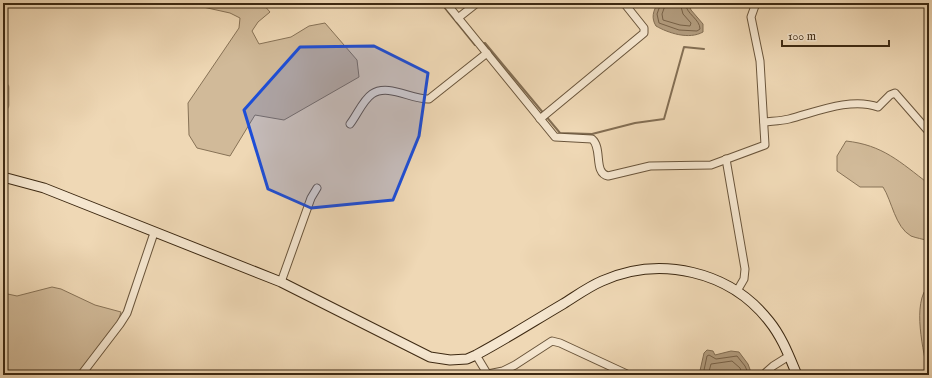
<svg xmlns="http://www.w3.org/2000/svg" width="932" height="378" font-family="'IM FELL English',serif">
	<rect width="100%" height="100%" fill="#efd8b5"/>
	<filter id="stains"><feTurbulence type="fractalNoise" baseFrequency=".005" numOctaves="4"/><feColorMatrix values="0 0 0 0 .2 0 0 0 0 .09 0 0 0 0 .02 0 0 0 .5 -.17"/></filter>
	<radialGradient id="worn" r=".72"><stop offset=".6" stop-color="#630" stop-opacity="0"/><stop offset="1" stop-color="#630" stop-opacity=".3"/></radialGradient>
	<g fill="#d1ba99" stroke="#877256">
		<path d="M185,3h77l8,9 -12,10 -6,9 7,13 32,-7 18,-11 16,-3 32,37 2,17 -75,43 -29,-5 -25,41 -33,-8 -8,-13 -1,-32 51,-75 1,-10 -10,-5z"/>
		<path d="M846,141c37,4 54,21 83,43v57c-6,-2 -13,-3 -18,-5 -16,-9 -19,-35 -28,-49h-23l-23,-16v-15z"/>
		<path d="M929,285v90h-1c-4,-23 -17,-72 1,-90z"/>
		<path d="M52,287l9,2 34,16 26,7 -3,10 -40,53h-70l-5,-2v-80l14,3z"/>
	</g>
	<g fill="#b29c7e" stroke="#836e53">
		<path d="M658,3h30l3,7 12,14v8c-14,8 -35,1 -47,-6 -5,-8 -3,-15 2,-23z"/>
		<path d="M707,350l6,1 2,4 16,-4 8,1 9,12 4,11h-53l5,-22z"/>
	</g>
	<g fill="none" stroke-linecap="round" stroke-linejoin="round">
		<g stroke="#786248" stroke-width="1">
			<path d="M661,3l-4,11 2,9 20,7 18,1 3,-2c0,-10 -14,-15 -15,-26"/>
			<path d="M666,3l-4,11 1,6 17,5 10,1 1,-3 -8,-9 -3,-11"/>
			<path d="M703,375l4,-19 2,-1 7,4 21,-3 8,10 4,9"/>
			<path d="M708,375l3,-11 21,-3 8,7 3,7"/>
		</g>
		<g stroke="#836e53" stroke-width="2">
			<path d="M441,3l34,42h3"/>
			<path d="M482,44l3,-1 75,90 32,1 43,-11 29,-4 20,-72 20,2"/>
		</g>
		<path stroke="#b29c7e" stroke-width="13" d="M3,88v17"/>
		<g stroke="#6a553b" stroke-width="9">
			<g id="street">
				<path d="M446,3l109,134 37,2c11,9 1,34 16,37l42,-10 61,-1 54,-20 -5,-84 -9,-44 5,-14"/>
				<path d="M458,18l19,-15"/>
				<path d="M540,119l104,-86v-5l-20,-25"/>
				<path d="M764,122c9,-1 17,-1 25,-3 27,-7 62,-22 89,-12l12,-12 5,-2 34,39"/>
				<path d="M350,124c7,-9 13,-24 22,-30 16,-11 40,6 57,5l58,-46"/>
				<path d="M726,159l19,110 -1,10 -7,12"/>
				<path d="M281,282l30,-84 6,-10"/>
				<path d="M476,355l12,20"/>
				<path d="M488,374l15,-3 12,-6 37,-24 8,2 69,32"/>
				<path d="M81,375l39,-51 7,-11 27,-80"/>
				<path d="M763,375l10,-9 16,-10"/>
			</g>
		</g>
		<g stroke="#3d2912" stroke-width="11">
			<path id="secondary" d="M3,177l41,11 237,94 149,75 20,3 17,-1 9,-4c30,-16 58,-34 87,-51 13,-8 25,-17 39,-23 58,-26 128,-10 167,40 13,16 20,35 28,54"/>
		</g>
		<use href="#street" stroke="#f5e6cf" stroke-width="7"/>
		<use href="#secondary" stroke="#f5e6cf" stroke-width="9"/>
	</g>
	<path fill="#1d4ed8" fill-opacity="0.2" stroke="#1d4ed8" stroke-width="3" stroke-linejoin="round" d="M374,46l54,27 -9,63 -26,64 -82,8 -43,-19 -24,-79 56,-63z"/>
	<rect width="932" height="378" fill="none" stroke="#efd8b5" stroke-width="16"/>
	<rect x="4" y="4" width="924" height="370" fill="none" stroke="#3d2912" stroke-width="2"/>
	<rect x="8" y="8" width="916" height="362" fill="none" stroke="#3d2912"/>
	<path d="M782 40v6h107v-6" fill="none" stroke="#3d2912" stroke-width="2"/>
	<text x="788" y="40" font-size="12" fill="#3d2912" stroke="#f5e6cf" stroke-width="3" paint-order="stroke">100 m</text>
	<rect width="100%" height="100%" filter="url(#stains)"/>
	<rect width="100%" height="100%" fill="url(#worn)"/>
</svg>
